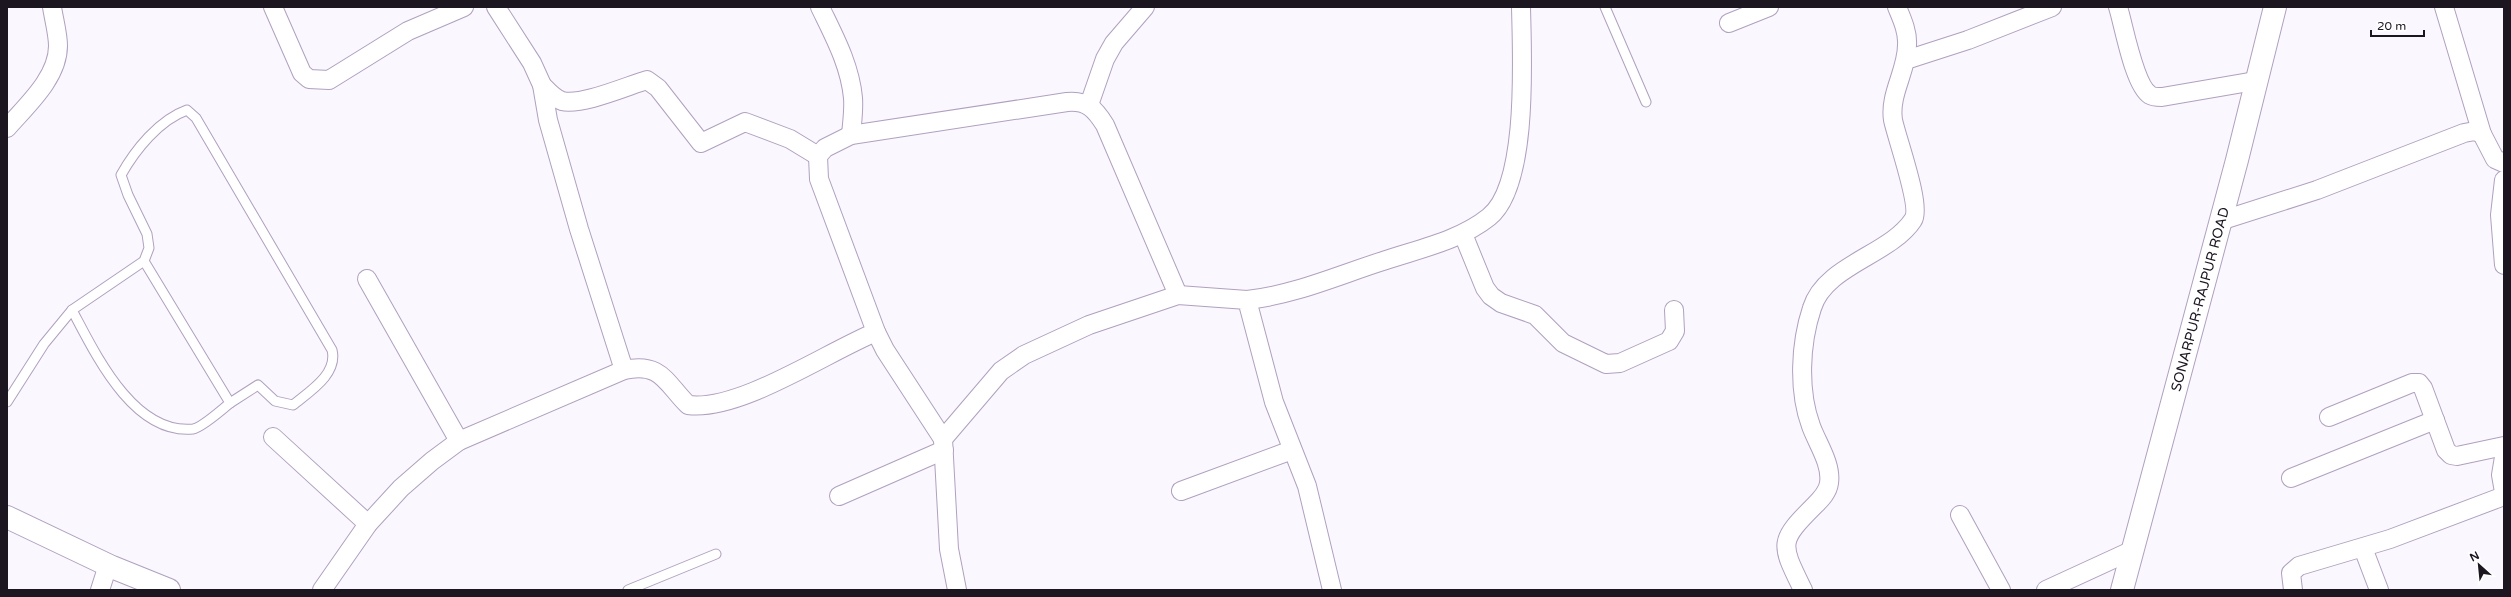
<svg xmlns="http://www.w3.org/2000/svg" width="2511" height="597" font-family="'Varela Round',sans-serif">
	<rect width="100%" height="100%" fill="#faf7fe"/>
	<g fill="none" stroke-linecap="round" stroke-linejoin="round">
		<g stroke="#b0a0be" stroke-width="11">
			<g id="lane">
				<path d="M1605,7l41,95"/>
				<path d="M72,310c23,43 61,125 121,119 8,-1 30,-20 37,-26l-86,-142"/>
				<path d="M7,402l37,-58 28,-34 72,-49 5,-13 -2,-14 -19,-39 -7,-20c14,-25 38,-55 66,-65l9,8 136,232c6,24 -22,41 -39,55l-18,-4 -17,-16 -28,18"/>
				<path d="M628,590l88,-36"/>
			</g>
		</g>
		<g stroke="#b0a0be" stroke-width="20">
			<g id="street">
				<path d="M273,7l29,66 7,6 20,1 79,-49 56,-24"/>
				<path d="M496,7l36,56 10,22 6,35 31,109 45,141"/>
				<path d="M820,7c14,29 30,58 33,91 1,12 -1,25 -2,37"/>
				<path d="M2118,7c6,19 16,78 32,88 3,2 9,2 12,2l93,-16"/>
				<path d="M2444,7l38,127"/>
				<path d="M1729,23l40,-16"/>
				<path d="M1906,60l62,-20 84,-33"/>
				<path d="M542,85c6,6 11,13 20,16 19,5 65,-15 85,-21l11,8 43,55 44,-21 45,17 28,17"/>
				<path d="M1089,105l16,-46 9,-16 31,-36"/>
				<path d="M7,128c19,-22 51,-50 51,-82 0,-12 -4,-26 -6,-39"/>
				<path d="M2504,180l-4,35 4,50"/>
				<path d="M2220,221l97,-31 147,-57 11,-2 7,3 13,25 9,4"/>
				<path d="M1463,234l22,54 6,8 10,7 34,12 28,28 43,21 14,-1 49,-22 6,-10 -1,-21"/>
				<path d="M367,279l92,162"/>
				<path d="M1247,300c47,-5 92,-25 136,-39 35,-12 76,-20 106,-44 40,-32 33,-161 32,-210"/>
				<path d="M2329,417l83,-34h7l4,5 23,62 5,5 6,1 47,-10"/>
				<path d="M273,437l95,87"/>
				<path d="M943,439l-58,-89 -9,-18 -57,-153 -1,-23 7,-8 26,-13 216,-33c20,-2 28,7 38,23l73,170"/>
				<path d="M2504,457l-3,18 3,17"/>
				<path d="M2291,478l144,-58"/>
				<path d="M1181,491l111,-41"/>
				<path d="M839,496l105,-46"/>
				<path d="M1960,515l41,75"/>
				<path d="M2363,548l16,42"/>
				<path d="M100,590l8,-25"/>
				<path d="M322,590l46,-66 33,-36 31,-27 27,-20 165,-71c37,-8 41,12 64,35 51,7 139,-53 188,-73"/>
				<path d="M957,590l-8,-41 -6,-110 58,-68 23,-16 65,-30 89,-30 69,5 27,102 33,84 25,104"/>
				<path d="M1803,590c-23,-47 -25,-48 12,-85 6,-6 13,-13 14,-22 3,-19 -12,-40 -18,-57 -13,-35 -11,-82 1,-118 13,-43 78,-53 101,-88 9,-13 -16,-81 -20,-100 -4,-26 14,-49 14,-75 1,-13 -5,-26 -10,-38"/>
				<path d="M2046,590l87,-40"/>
				<path d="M2293,590l-2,-17 8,-7 91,-27 114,-43"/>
			</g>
		</g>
		<g stroke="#b0a0be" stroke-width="24">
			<g id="secondary">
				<path id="s1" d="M2122,590l115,-430 38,-153"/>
			</g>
		</g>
		<g stroke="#b0a0be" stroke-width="24">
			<path id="primary" d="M7,517l105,50 57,23"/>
		</g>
		<use href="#lane" stroke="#fff" stroke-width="9"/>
		<use href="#street" stroke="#fff" stroke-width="18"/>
		<use href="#secondary" stroke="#fff" stroke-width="22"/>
		<use href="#primary" stroke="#fff" stroke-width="22"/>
	</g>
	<g text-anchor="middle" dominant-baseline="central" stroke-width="3" stroke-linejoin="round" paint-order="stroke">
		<g font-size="14" fill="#1c1621" stroke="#fff">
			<text stroke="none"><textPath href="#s1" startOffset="301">SONARPUR-RAJPUR ROAD</textPath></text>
		</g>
	</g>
	<rect width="2511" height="597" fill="none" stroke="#1c1621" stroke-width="16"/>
	<g transform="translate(2479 565) rotate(333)" stroke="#ffffff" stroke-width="3" paint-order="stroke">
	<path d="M0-3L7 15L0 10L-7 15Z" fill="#1c1621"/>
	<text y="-6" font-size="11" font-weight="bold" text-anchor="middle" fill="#1c1621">N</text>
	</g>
	<path d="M2371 30v6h53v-6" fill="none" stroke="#1c1621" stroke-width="2"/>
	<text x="2377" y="30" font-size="12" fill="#1c1621" stroke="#ffffff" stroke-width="3" paint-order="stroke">20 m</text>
</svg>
